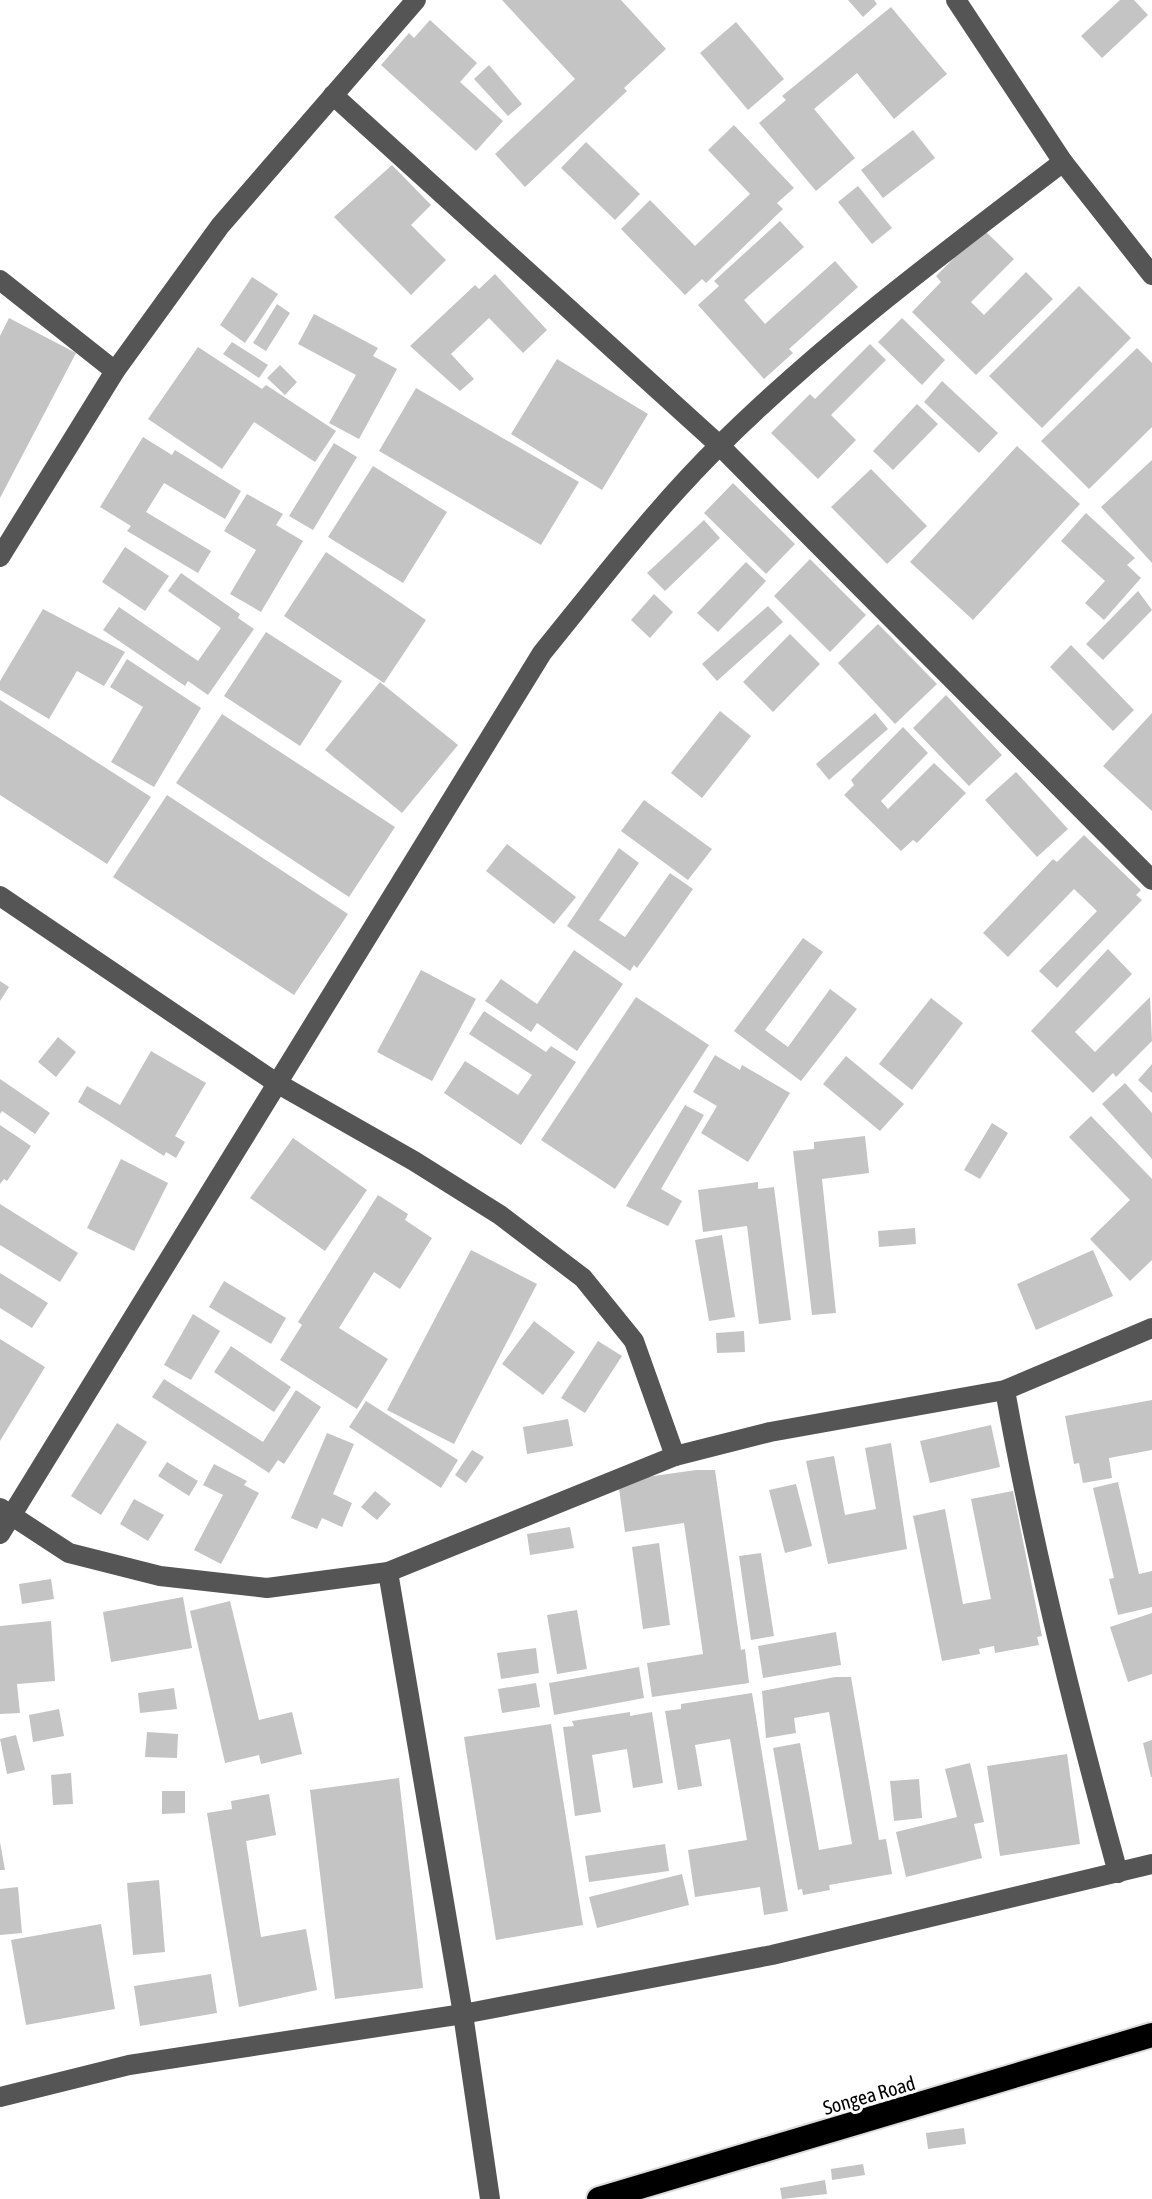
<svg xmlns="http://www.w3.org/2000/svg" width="1152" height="2199" font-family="'Asap Condensed',sans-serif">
	<rect width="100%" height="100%" fill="#fff"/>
	<g fill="#c4c4c4">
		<path d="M502,0h119l45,49 -42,39 3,3 -102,96 -30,-33 80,-75z"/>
		<path d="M848,0h26l3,4 -14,13z"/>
		<path d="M1120,0h14l14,15 -46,43 -21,-22z"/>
		<path d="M891,7l56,67 -53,45 -37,-46 -43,36 41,49 -39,33 -57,-68 27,-23 -4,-4z"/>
		<path d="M430,20l47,43 -17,19 43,39 -27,30 -95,-86 28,-32 5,5z"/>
		<path d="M736,22l48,57 -36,31 -48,-57z"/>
		<path d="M489,65l33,39 -14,12 -34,-37z"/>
		<path d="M734,125l60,63 -17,15 6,6 -77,74 -4,-4 -17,16 -64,-66 29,-29 45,46 55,-52 -42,-44z"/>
		<path d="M913,130l22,28 -52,40 -22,-28z"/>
		<path d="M586,142l54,52 -25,26 -54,-52z"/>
		<path d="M392,165l39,40 -20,20 35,35 -35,35 -77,-78z"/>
		<path d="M858,186l34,42 -20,16 -34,-42z"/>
		<path d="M780,221l24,26 -60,53 21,24 70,-63 23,26 -69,62 4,4 -29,26 -66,-74 21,-19 -5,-5z"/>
		<path d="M983,229l31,30 -43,43 13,13 42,-43 27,27 -77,76 -64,-63 29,-30 -5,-6z"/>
		<path d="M495,274l52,56 -24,23 -34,-35 -38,36 23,25 -14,12 -50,-45 65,-61 4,4z"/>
		<path d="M252,277l26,17 -33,49 -25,-18z"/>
		<path d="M1079,286l52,52 -89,90 -53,-52z"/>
		<path d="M277,304l13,9 -24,38 -13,-8z"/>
		<path d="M314,314l64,34 -5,8 24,13 -38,70 -30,-16 27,-48 -58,-31z"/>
		<path d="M9,318l67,35 -76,145v-162z"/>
		<path d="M902,318l43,42 -23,25 -44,-43z"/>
		<path d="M232,342l36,23 -9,13 -36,-24z"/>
		<path d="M870,344l16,16 -55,55 25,25 -38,39 -47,-46 39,-39 5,5z"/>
		<path d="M198,347l64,42 4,-4 70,46 -21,31 -61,-40 -32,47 -74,-50z"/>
		<path d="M1137,348l15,15v64l-63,62 -48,-48z"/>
		<path d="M557,359l91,55 -46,76 -91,-56z"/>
		<path d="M280,365l17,17 -12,13 -18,-17z"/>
		<path d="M942,381l56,52 -19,20 -55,-51z"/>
		<path d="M416,388l163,94 -38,63 -162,-94z"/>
		<path d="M917,404l21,20 -45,46 -20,-19z"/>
		<path d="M143,437l29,18 3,-5 66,41 -16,28 -61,-36 -18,29 65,39 -13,22 -71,-42 4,-5 -31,-19z"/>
		<path d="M334,443l23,14 -44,73 -24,-14z"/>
		<path d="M1017,446l63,58 -107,116 -63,-58z"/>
		<path d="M1152,460v103l-51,-56z"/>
		<path d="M373,466l74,46 -44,71 -75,-46z"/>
		<path d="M871,469l56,57 -40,38 -56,-57z"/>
		<path d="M733,483l62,61 -29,30 -62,-61z"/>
		<path d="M247,494l36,20 -7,11 27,16 -42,71 -31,-18 26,-44 -32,-19z"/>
		<path d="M1086,513l49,45 -8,7 14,13 -37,42 -19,-17 20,-22 -44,-40z"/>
		<path d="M704,520l16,18 -55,53 -18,-18z"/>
		<path d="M125,547l44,29 -24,35 -43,-29z"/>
		<path d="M326,552l100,68 -42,63 -100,-67z"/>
		<path d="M810,559l56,56 -36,37 -56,-56z"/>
		<path d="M746,562l20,19 -48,51 -21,-19z"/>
		<path d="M181,573l59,41 -2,4 16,11 -46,66 -20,-14 -3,5 -82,-56 16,-23 79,54 23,-33 -53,-37z"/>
		<path d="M1138,591l14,19 -49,50 -17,-16z"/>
		<path d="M654,594l19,18 -23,26 -19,-18z"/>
		<path d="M768,606l15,16 -66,59 -15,-17z"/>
		<path d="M43,609l82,43 -21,34 -27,-15 -28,48 -49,-29v-9z"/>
		<path d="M878,624l59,60 -42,40 -57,-61z"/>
		<path d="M266,632l76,49 -42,65 -76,-50z"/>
		<path d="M790,634l30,30 -47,48 -30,-30z"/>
		<path d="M1071,645l63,65 -21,21 -63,-64z"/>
		<path d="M127,659l74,49 -47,79 -43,-25 32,-55 -33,-20z"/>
		<path d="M380,682l78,63 -56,68 -77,-63z"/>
		<path d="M946,695l56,60 -33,31 -56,-58z"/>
		<path d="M0,700l151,97 -44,67 -107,-69z"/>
		<path d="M720,711l31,25 -49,62 -31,-25z"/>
		<path d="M875,713l13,16 -59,51 -13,-16z"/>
		<path d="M1152,713v98l-49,-45z"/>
		<path d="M222,714l173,113 -46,70 -173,-114z"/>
		<path d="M903,727l25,26 -47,48 7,8 46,-46 32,30 -49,50 -4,-3 -12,11 -57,-56 10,-10 -3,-5z"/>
		<path d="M1016,772l52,57 -31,28 -52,-57z"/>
		<path d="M167,795l181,119 -54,81 -181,-118z"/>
		<path d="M644,800l68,49 -24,31 -67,-49z"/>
		<path d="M1084,835l57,55 -5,5 6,5 -85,88 -18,-17 58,-60 -23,-22 -66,68 -25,-24 70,-74 4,3z"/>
		<path d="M507,844l69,53 -22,27 -68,-53z"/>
		<path d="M619,848l20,15 -40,57 26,17 45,-64 23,16 -56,79 -3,-3 -4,6 -63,-45z"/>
		<path d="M803,938l20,14 -58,78 23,17 42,-58 27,20 -56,72 -67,-50z"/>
		<path d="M1108,949l24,25 -57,58 20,20 55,-55 2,44 -36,36 -3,-4 -20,20 -62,-62z"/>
		<path d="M574,950l49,34 -46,67 -40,-28 -6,9 -46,-31 16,-22 36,25z"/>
		<path d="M421,970l55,29 -44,82 -55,-29z"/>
		<path d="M0,981l9,6 -9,14z"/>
		<path d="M636,997l73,48 -94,144 -74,-49z"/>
		<path d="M931,998l32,25 -51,67 -33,-26z"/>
		<path d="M484,1011l62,41 5,-6 25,16 -55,83 -77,-52 21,-32 53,34 14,-20 -63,-41z"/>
		<path d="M58,1037l18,15 -20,25 -18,-15z"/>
		<path d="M151,1051l55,32 -31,53 10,6 -9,16 -10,-6 -2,4 -86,-54 9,-16 33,19z"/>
		<path d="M715,1055l25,15 2,-5 48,28 -42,69 -47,-29 16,-27 -24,-14z"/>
		<path d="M846,1056l58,48 -24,27 -57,-47z"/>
		<path d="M1152,1064v29l-14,-13z"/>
		<path d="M0,1079l50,34 -15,21 -33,-23 -2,3z"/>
		<path d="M1125,1083l27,30v46l-50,-55z"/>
		<path d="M685,1105l19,10 -43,74 21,12 -14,25 -42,-20z"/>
		<path d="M1091,1116l61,63v81l-22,21 -40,-42 40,-39 -61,-63z"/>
		<path d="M992,1123l16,10 -28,46 -16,-9z"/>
		<path d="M0,1125l31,21 -24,35 -3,-2 -4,5z"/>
		<path d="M865,1136l4,37 -47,6 14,134 -24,2 -19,-164 21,-2v-7z"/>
		<path d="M293,1138l74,52 -42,61 -75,-53z"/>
		<path d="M121,1159l47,24 -34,68 -47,-23z"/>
		<path d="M758,1182v7l16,-2 17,133 -32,4 -12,-98 -44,6 -5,-42z"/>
		<path d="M378,1195l30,19 -3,6 27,18 -32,51 -26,-17 -35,56 49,31 -31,50 -77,-49 22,-35 -4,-3z"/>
		<path d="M0,1204l78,49 -18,29 -60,-37z"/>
		<path d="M915,1228l1,16 -37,3 -1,-16z"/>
		<path d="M722,1235l13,82 -26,4 -14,-81z"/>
		<path d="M471,1250l66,34 -83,160 -67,-34z"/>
		<path d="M1093,1250l20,46 -77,34 -19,-46z"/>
		<path d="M0,1273l48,30 -16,25 -32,-20z"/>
		<path d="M224,1281l62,37 -15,26 -62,-37z"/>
		<path d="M193,1314l27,17 -29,49 -27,-15z"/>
		<path d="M534,1321l41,31 -32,43 -41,-31z"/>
		<path d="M744,1331l1,21 -28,1 -1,-20z"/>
		<path d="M0,1339l45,28 -45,74z"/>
		<path d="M598,1341l24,15 -37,57 -24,-15z"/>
		<path d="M231,1346l60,41 -17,25 -60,-40z"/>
		<path d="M164,1379l99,63 33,-52 25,17 -37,57 -6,-4 -9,13 -117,-76z"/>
		<path d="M1152,1400v50l-43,8 3,20 -29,5 -4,-20 -5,1 -9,-48z"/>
		<path d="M366,1401l92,59 -17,28 -92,-61z"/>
		<path d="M568,1419l5,27 -46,8 -4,-27z"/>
		<path d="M117,1423l30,19 -46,73 -30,-19z"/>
		<path d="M991,1425l9,42 -70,16 -10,-42z"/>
		<path d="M327,1433l27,11 -21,50 19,9 -10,24 -20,-9 -5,11 -26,-11z"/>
		<path d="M891,1443l16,106 -79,15 -22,-103 28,-5 11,59 31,-6 -11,-61z"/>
		<path d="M472,1450l12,7 -18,26 -11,-8z"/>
		<path d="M167,1462l31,19 -9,15 -31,-20z"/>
		<path d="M214,1464l33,17 -3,4 15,8 -38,71 -27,-14 29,-55 -20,-10z"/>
		<path d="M696,1470h19l26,180 4,-1 4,34 -97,14 -5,-34 56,-9 -19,-131 -59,9 -7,-51z"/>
		<path d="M1118,1482l21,92 13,-3v36l-34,8 -9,-36 5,-1 -21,-90z"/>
		<path d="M796,1484l16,62 -27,7 -16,-63z"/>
		<path d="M375,1491l16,13 -14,16 -16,-13z"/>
		<path d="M1013,1491l29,145 -5,1 2,8 -44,8 -1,-7 -15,3 1,5 -38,7 -29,-145 32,-7 18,95 28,-5 -20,-100z"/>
		<path d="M134,1499l30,16 -16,26 -28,-17z"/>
		<path d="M570,1527l4,21 -44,7 -3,-21z"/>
		<path d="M659,1543l11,82 -27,4 -11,-82z"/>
		<path d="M761,1553l13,83 -23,4 -12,-84z"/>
		<path d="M51,1579l3,20 -32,5 -3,-20z"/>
		<path d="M183,1597l9,51 -81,14 -8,-50z"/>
		<path d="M230,1601l29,119 33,-8 10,42 -41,10 -2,-9 -34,8 -35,-152z"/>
		<path d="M577,1610l10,59 -30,5 -10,-59z"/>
		<path d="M1152,1613v61l-24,8 -18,-55z"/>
		<path d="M51,1621l4,60 -38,3 3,29 -20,1v-88z"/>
		<path d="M836,1632l5,33 -78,13 -5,-32z"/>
		<path d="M536,1648l3,25 -38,6 -4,-26z"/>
		<path d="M639,1667l5,31 -90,17 -5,-32z"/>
		<path d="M835,1677h16l28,163 7,-1 6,35 -63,11 1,5 -27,5 -1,-6 -4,1 -25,-142 27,-5 19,107 33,-6 -23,-132 -35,6 2,15 -30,5 -4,-47z"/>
		<path d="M536,1683l4,24 -38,6 -4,-24z"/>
		<path d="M174,1688l3,21 -37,4 -2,-20z"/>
		<path d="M752,1693l36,218 -24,4 -4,-28 -65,10 -7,-47 59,-10 -17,-101 -35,6 7,41 -24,4 -13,-79 16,-2v-5z"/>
		<path d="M59,1709l5,27 -31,6 -4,-27z"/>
		<path d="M630,1712v4l22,-4 11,71 -30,5 -6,-39 -35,6 9,57 -26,4 -12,-89 11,-1 -2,-5z"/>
		<path d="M551,1724l32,201 -87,15 -32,-203z"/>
		<path d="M147,1732l31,2 -1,24 -32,-1z"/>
		<path d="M16,1735l9,35 -18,4 -7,-35z"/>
		<path d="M1152,1740v37h-1l-8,-34z"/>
		<path d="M1067,1754l13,90 -80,12 -13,-90z"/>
		<path d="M970,1763l14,59 -10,2 8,34 -76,19 -10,-45 61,-15 -12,-48z"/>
		<path d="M71,1773l2,31 -20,1 -2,-30z"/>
		<path d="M399,1778l24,210 -88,11 -25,-209z"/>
		<path d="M919,1779l3,39 -28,3 -4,-40z"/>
		<path d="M162,1791h23v22l-23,1z"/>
		<path d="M269,1794l7,41 -30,6 15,96 45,-8 11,61 -78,17 -32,-194 25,-4 -1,-8z"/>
		<path d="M0,1842l5,28h-5z"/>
		<path d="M665,1844l4,27 -80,11 -4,-26z"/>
		<path d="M682,1874l7,31 -92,23 -8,-31z"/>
		<path d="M159,1880l6,72 -32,3 -6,-72z"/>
		<path d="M18,1887l4,46 -22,2v-46z"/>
		<path d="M101,1924l14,85 -89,16 -15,-85z"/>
		<path d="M211,1974l6,39 -77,13 -6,-40z"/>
		<path d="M964,2128l2,16 -38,5 -2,-16z"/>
		<path d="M863,2164l2,11 -33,5 -1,-11z"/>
		<path d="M825,2180l2,14 -45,5 -2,-11z"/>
	</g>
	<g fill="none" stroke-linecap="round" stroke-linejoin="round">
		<g stroke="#dbdbdb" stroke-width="28">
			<path id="highway" d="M599,2199l553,-164"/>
		</g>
		<g stroke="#555" stroke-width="20">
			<path d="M956,0l107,162 89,113"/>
			<path d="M333,95l386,350 433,435"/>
			<path d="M0,280l115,91"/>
			<path d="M0,557l115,-186 105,-145 196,-226"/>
			<path d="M0,896l275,186 139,79 86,54 83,63 51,63 41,115"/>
			<path d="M1005,1390c29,163 69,323 113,483"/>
			<path d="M0,1508l69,45 91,23 107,12 121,-16 287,-116 95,-24 235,-42 147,-62"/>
			<path d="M0,1534l542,-881c57,-70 113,-144 178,-208 105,-104 225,-193 343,-283"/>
			<path d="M388,1572l75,442 27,185"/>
			<path d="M0,2097l129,-32 334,-51 309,-59 380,-91"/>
		</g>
		<use href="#highway" stroke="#000" stroke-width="24"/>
	</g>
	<g text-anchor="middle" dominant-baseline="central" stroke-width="6" stroke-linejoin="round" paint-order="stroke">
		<g font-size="20" fill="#000" stroke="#fff">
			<text transform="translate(869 2095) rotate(-16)">Songea Road</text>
		</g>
	</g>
</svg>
